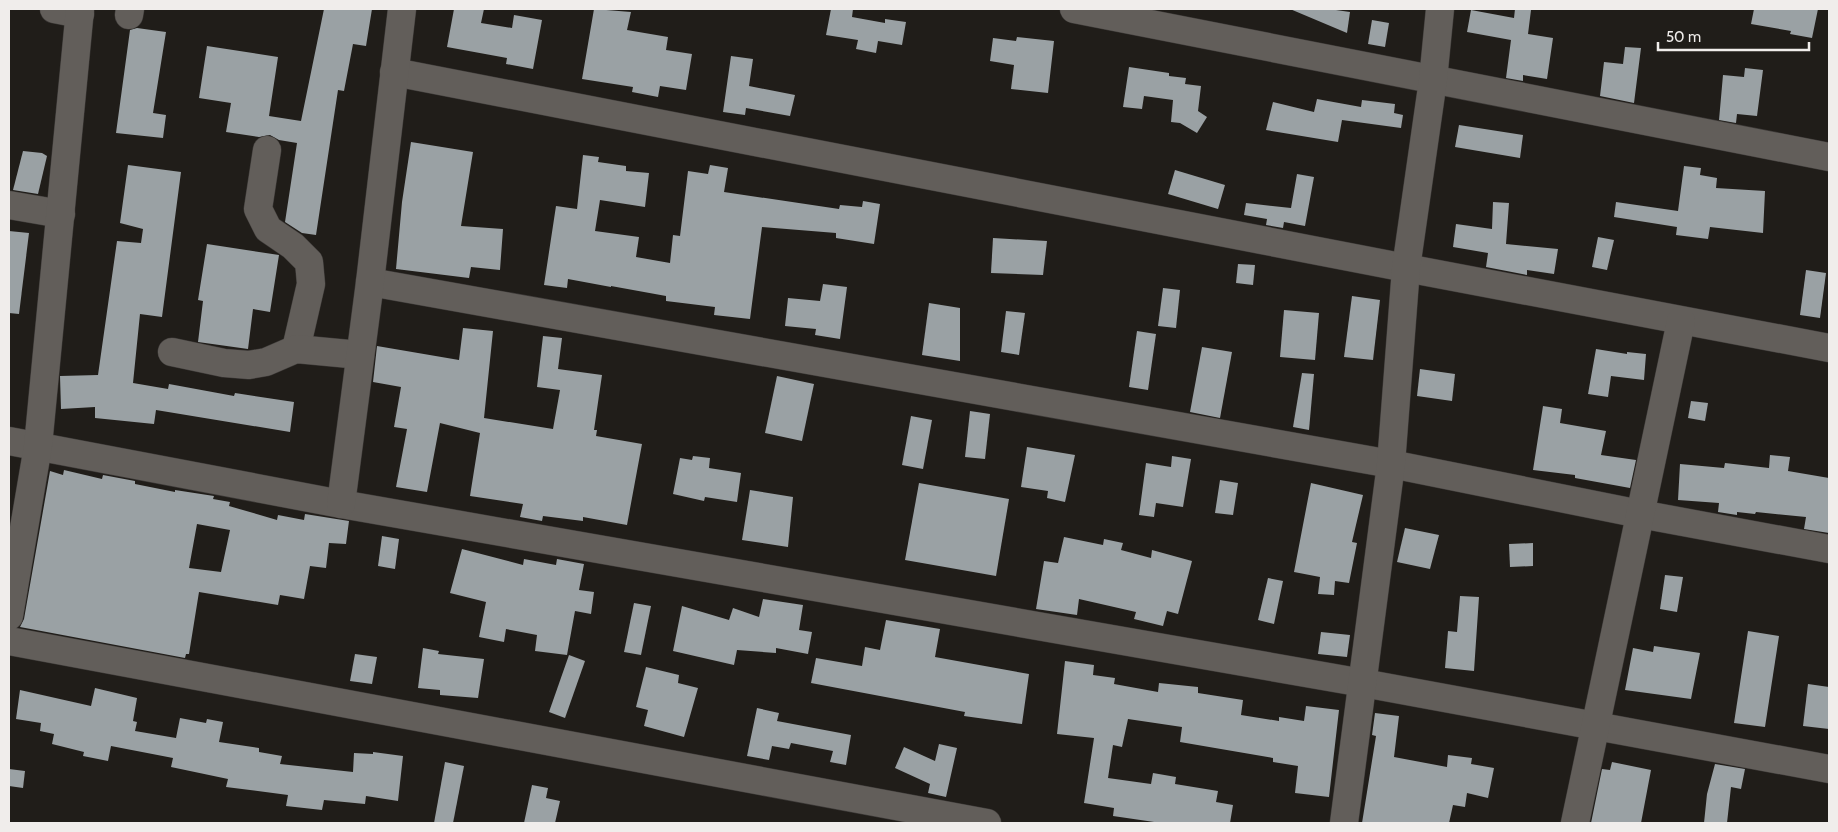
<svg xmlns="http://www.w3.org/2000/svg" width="1838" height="832" font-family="Cabin,sans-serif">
	<rect width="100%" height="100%" fill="#201d19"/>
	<g fill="#9aa1a4" fill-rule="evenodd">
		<path d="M324,9h48l-6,37 -13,-2 -9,47 -6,-1 -22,145 -14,-2 -17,-11 12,-79 -18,-3 -9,-5 -11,2 -33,-5 5,-29 -32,-5 8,-52 71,11 -9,59 32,5z"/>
		<path d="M454,9h30l-3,14 31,5 2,-13 28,5 -9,49 -27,-5 1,-6 -60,-11z"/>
		<path d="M594,9l37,3 -4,18 41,7 -2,13 26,4 -6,36 -26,-4 -2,11 -26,-5 1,-5 -51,-8z"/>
		<path d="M831,9h22l-1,8 33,6v-4l21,3 -4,23 -24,-4 -2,12 -20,-4 2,-9 -32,-5z"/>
		<path d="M1290,9h39l21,3 -3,21z"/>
		<path d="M1515,9l16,1 -3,24 25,4 -6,41 -24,-4v6l-17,-3 5,-38 -44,-8 4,-22 43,8z"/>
		<path d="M1754,9h64l-6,29 -22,-4 1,-3 -40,-7z"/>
		<path d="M1372,20l17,3 -4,24 -17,-3z"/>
		<path d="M137,28l29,4 -13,81 13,2 -3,23 -47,-5 14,-103z"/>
		<path d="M1017,37l37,4 -6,52 -37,-4 3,-24 -24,-4 3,-23 23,3z"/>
		<path d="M1625,47l16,1 -7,55 -34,-7 4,-34 19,2z"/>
		<path d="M731,56l22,3 -4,27 46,9 -5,21 -44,-8 -1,7 -22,-3z"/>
		<path d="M1129,67l40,6v3l17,2 -1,6 16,2 -3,25 9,6 -10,16 -17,-10 -9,-1 2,-22 -29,-4 -2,13 -19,-2z"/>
		<path d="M1745,68l18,2 -6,46 -20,-2 -1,9 -17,-3 4,-45 21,2z"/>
		<path d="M1317,99l44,8 1,-7 33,4 -1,9 9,2 -2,13 -59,-8 -4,22 -72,-12 7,-28 41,10z"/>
		<path d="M1459,125l64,10 -3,23 -65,-11z"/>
		<path d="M411,142l62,10 -12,74 42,3 -3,41 -29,-3 -2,11 -73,-9 6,-67z"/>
		<path d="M23,151l19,2 5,3 -9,38 -25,-4z"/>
		<path d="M583,155l16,2 -1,5 28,4v5l23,2 -4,34 -45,-7 -5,31 44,6 -3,20 34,6 3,-28 7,1 8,-65 20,3 2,-9 18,3 -4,24 115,17 1,-4 22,2 1,-6 17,3 -6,40 -38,-6v-5l-74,-6 -12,92 -36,-4 1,-8 -49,-6v-5l-55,-10v1l-43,-8 -1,9 -23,-3 12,-79 21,3z"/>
		<path d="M128,165l53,7 -19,145 -22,-3 -7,69 35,6 1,-5 65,12 1,-3 59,9 -4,30 -134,-22 -2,14 -59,-6v-11l-34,2 -1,-33 38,-1 19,-134 24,2 2,-14 -23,-6z"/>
		<path d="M1684,166l17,2 -1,7 17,3 -1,10 49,3 -2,42 -53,-6 -2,12 -32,-4 1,-8 -63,-10 2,-15 62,9z"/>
		<path d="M1175,170l50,15 -7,24 -50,-15z"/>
		<path d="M1297,174l17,3 -9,49 -21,-4 -1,6 -17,-3 1,-6 -23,-4 2,-12 45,5z"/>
		<path d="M1493,202l16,1 -3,41 52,5 -4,25 -27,-4v5l-41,-8 2,-14 -35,-6 3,-23 36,5z"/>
		<path d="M9,231l20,2 -10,81 -10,-1z"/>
		<path d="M1598,237l16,3 -7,30 -15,-3z"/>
		<path d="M993,238l54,3 -4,34 -52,-2z"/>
		<path d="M207,244l72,11 -9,57 -17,-3 -5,40 -50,-7 5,-41 -5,-1z"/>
		<path d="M1238,264l17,1 -2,20 -17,-2z"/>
		<path d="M1806,270l20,3 -6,45 -20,-3z"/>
		<path d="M823,284l24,3 -7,52 -25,-4 1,-6 -31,-3 3,-28 32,3z"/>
		<path d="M1163,288l17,2 -4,38 -18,-2z"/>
		<path d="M1352,296l28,4 -7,60 -29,-3z"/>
		<path d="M929,303l31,5v53l-38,-6z"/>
		<path d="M1284,310l35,3 -4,47 -35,-3z"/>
		<path d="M1006,311l19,2 -6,42 -18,-3z"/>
		<path d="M463,328l30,3 -9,87 69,11 7,-39 -23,-3 6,-51 19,2 -4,31 44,6 -8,55h3l-1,6 46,8 -15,81 -44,-8v4l-40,-5 -1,5 -22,-4 3,-13 -53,-8 10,-63 -40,-10 -13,69 -31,-5 11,-58 -13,-2 7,-40 -28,-5 4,-36 82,14z"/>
		<path d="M1137,331l19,3 -8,56 -19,-3z"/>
		<path d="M1202,347l30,5 -12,66 -30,-6z"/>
		<path d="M1596,349l31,5v-2l19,2 -2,26 -33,-4 -3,21 -20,-3z"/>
		<path d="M1420,369l35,5 -3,27 -35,-5z"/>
		<path d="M1302,373l12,1 -5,56 -16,-3z"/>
		<path d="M777,376l37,8 -12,57 -37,-8z"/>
		<path d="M1691,401l17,2 -3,18 -17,-3z"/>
		<path d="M1543,406l19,3 -2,14 46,8 -5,24 35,5 -6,28 -55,-10v-3l-42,-5z"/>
		<path d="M970,411l20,3 -5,45 -20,-2z"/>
		<path d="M911,416l21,4 -9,49 -21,-4z"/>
		<path d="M1027,447l48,8 -10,47 -18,-4 1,-7 -27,-4z"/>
		<path d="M1770,455l20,2 -2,14 41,7v55l-25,-4 2,-12 -50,-5 -1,2 -18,-2v3l-19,-3 1,-9 -41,-3 2,-36 44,4 1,-5 44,5z"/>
		<path d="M693,456l17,2 -1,10 32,5 -4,29 -32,-5 -1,4 -31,-7 7,-36 12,2z"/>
		<path d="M1172,456l19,3 -8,48 -27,-4 -2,14 -15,-2 7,-52 25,4z"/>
		<path d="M64,470l38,9 1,-4 32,6v3l40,8v-2l39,6 -1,3 17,3 -1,4 48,14 1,-5 26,5 1,-6 44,7 -3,23 -17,-1 -3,25 -16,-2 -6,33 -24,-4 -2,10 -79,-13 -10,62h-3l-1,4 -165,-31 4,-8 26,-148 13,4zM197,524l33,6 -9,42 -32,-4z"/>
		<path d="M1220,480l18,3 -5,32 -18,-2z"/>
		<path d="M919,483l90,16 -13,77 -91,-16z"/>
		<path d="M1311,483l52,12 -11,47 5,1 -8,40 -14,-2 -1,14 -16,-1 2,-17 -26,-5z"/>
		<path d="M750,490l43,7 -5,50 -46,-7z"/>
		<path d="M1405,528l34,7 -9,34 -33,-7z"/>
		<path d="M382,536l17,3 -4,30 -17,-3z"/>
		<path d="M1064,537l39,8 1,-6 19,4 -2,7 30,8 1,-8 40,11 -14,53 -11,-3 -4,15 -29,-7 2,-7 -57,-13 -2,16 -41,-6 8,-48 14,2z"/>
		<path d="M1533,543v23l-23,1 -1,-23z"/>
		<path d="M462,549l61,16 1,-6 32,6 1,-6 27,5 -5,26 15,2 -3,22 -16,-3 -8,44 -32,-4 2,-16 -31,-6 -2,13 -25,-5 7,-35 -36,-9z"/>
		<path d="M1665,575l18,2 -6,35 -17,-3z"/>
		<path d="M1268,578l15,3 -9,43 -16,-4z"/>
		<path d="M1460,596l19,1 -5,74 -29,-3 3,-37 9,1z"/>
		<path d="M763,599l40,6 -4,25 13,2 -4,22 -32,-6v5l-39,-3 -3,15 -61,-14 9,-45 47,14 4,-12 26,9z"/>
		<path d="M634,603l17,3 -10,49 -17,-3z"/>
		<path d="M886,620l54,9 -5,28 94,17 -7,50 -58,-8 1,-4 -154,-29 5,-25 46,8 3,-19 15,3z"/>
		<path d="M1748,631l31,5 -14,91 -31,-4z"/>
		<path d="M1321,632l29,3 -3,22 -29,-3z"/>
		<path d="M1654,646l46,7 -9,46 -66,-9 8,-42 20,4z"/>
		<path d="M423,648l16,3 -1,3 46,5 -6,39 -38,-3v-5l-22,-2z"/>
		<path d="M355,654l22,3 -5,27 -22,-3z"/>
		<path d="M569,655l16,6 -20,57 -16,-6z"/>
		<path d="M1065,661l29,4 -1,10 22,3 -1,6 44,8 1,-9 39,4v6l45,7 -2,15 38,6v-4l25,4 2,-15 33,4 -10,87 -34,-4 3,-27 -25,-4v-4l-93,-16 2,-15 -54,-8 -6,28 -9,-2 -5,33 43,6 2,-11 23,4 -1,7 43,7 -2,11 17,3 -3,18h-69l-48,-7 1,-8 -30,-5 10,-65 -37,-4z"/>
		<path d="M646,667l33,8 -1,8 20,5 -14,49 -40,-11 4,-16 -12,-3z"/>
		<path d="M1808,684l21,3v42l-26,-3z"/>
		<path d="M95,688l42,10 -4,23 4,1 -2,9 41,7 4,-20 26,5 1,-4 16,3 -4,20 40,6v4l23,4 -2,8 73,8 1,-19 19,1v-2l30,4 -5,45 -32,-5 -1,8 -41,-4 -2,10 -36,-4 2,-11 -62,-8 2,-8 -57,-12 2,-9 -62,-12 -3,15 -25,-5 1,-4 -32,-8 2,-10 -14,-3 1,-8 -25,-4 4,-29 71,16z"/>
		<path d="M757,708l22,5 -2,8 74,14 -5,30 -16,-3 3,-11 -42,-8 -2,6 -17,-3 -3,14 -22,-4z"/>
		<path d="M1375,713l24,3 -5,41 53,10 1,-12 24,3 -1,6 23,4 -6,30 -21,-5 -2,14 -12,-2 -4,18h-87l14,-87 -4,-1z"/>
		<path d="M939,744l18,4 -11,49 -18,-4 2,-9 -35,-16 9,-21 31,14z"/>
		<path d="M445,762l19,4 -11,57h-19z"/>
		<path d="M1612,762l39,8 -10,53h-50l11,-54 8,1z"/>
		<path d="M1715,764l30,5 -4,20 -10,-2 -4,36h-23l3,-29z"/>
		<path d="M9,769l16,2 -2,17 -14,-2z"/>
		<path d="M532,785l16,3 -2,10 14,3 -5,22h-31z"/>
	</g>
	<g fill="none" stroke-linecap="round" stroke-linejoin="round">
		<g stroke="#3d3a38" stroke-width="29">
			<g id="minor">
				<path d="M54,9l26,5"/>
				<path d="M1074,9l755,148"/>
				<path d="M129,15l1,-6"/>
				<path d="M394,72l1012,196 423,80"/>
				<path d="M267,150l-9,59 10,20 25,17 16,16 2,22 -15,65"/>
				<path d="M9,205l52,9"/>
				<path d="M370,282l1021,182 249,50 189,35"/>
				<path d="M172,352l52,11 25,2 17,-3 30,-13 64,6"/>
				<path d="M9,441l332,63 1022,179 466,86"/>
				<path d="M341,504l29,-222 32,-273"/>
				<path d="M9,616l29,-170 42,-437"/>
				<path d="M9,641l978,182"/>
				<path d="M1344,823l47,-359 15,-196 27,-188 7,-71"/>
				<path d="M1575,823l106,-502"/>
			</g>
		</g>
		<use href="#minor" stroke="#625e5a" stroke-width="28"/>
	</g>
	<rect width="1838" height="832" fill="none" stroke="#f0edeb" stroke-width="20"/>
	<path d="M1658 42v8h151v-8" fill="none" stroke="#f0edeb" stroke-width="2.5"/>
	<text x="1666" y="42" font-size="15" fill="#f0edeb" stroke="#201d19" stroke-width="4" paint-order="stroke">50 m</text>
</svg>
